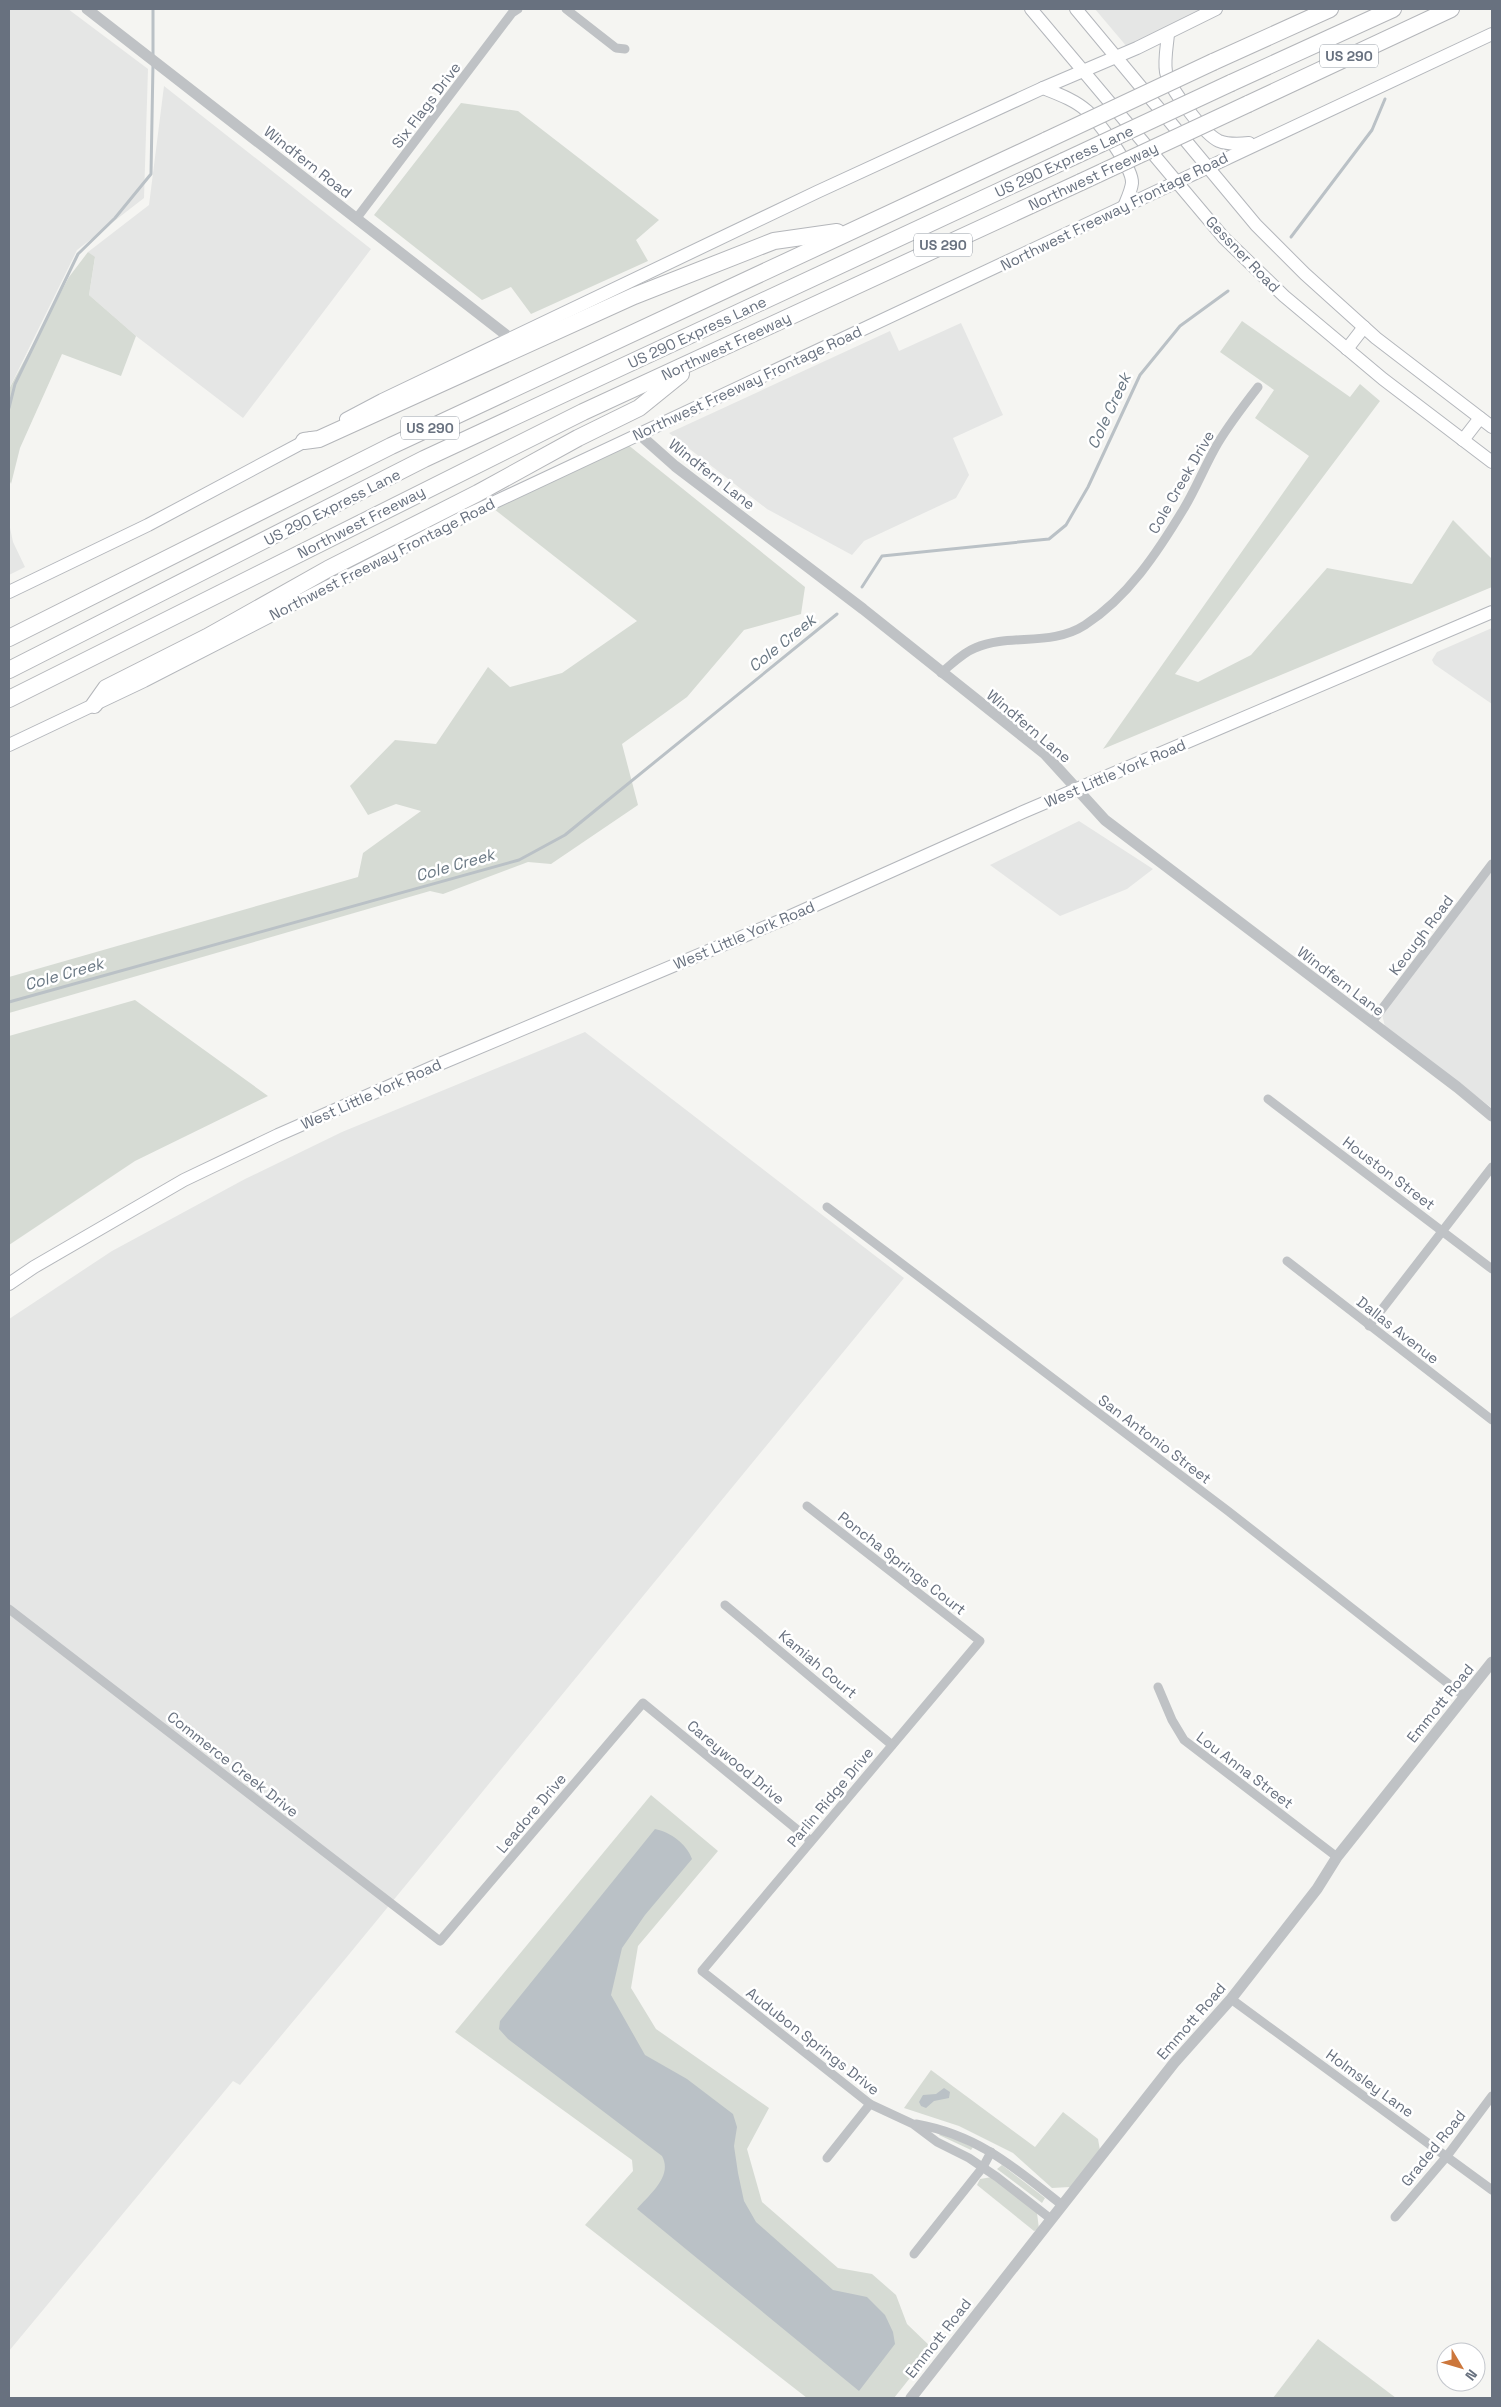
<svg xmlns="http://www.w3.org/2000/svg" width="1501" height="2407" font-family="'Space Grotesk',sans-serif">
	<rect width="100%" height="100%" fill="#f5f5f2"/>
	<g fill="#e5e6e5">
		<path d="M9,9h59l80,60 -4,129 -67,52 -68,139z"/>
		<path d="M1095,9h127l-94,39z"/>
		<path d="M164,86l207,163 -128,169 -107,-82 -47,-41 6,-37 -7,-6 61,-47z"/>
		<path d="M961,323l42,92 -50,23 16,37 -13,23 -92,43 -12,14 -85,-46 -98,-76 221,-102 9,20z"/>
		<path d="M9,523l4,19 12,25 -16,8z"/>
		<path d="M1492,628v76l-58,-40 -2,-4 5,-8z"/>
		<path d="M1079,821l74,48 -26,20 -67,27 -70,-51z"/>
		<path d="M1492,871v237l-107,-81 -3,-13z"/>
		<path d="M585,1032l319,246 -558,680 -106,127 -7,-4 -224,270v-1032l103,-68 133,-72 97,-47z"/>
	</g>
	<g fill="#d6dbd4">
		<path d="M461,103l57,8 141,109 -23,20 12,21 -117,53 -20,-27 -29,13 -108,-85z"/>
		<path d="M88,252l7,5 -6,38 47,41 -15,40 -59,-22 -42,94 -9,36 -2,-5v-90l60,-112z"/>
		<path d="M1242,321l108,76 10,-13 20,17 -205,273 23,8 53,-27 76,-87 85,16 41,-64 39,39v28l-389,162 206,-293 -54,-38 19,-28 -54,-38z"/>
		<path d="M627,444l178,143 -4,27 -57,16 -57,67 -65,47 16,61 -87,59 -23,-2 -85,32 -13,-3 -421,122v-36l349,-100 5,-24 58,-42 -25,-7 -28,11 -18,-29 45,-46 41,4 52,-77 22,20 52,-14 75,-52 -143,-112z"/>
		<path d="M135,1000l133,96 -133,65 -126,84v-209z"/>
		<path d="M651,1795l67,56 -80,95 -7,42 25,41 113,79 -22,41 15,53 76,66 34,6 24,21 11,29 26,25 -39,49h-87l-222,-173 48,-54 -1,-11 -177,-128z"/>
		<path d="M931,2070l104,77 28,-35 35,27 3,17 -31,31 -18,1 -39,-35 -54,-27 -55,-18z"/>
		<path d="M941,2133l32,14 -2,3 -32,-15z"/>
		<path d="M1002,2165l43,33 -3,5 -45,-34z"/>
		<path d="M992,2177l45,36 2,16 -5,2 -57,-46 3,-6z"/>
		<path d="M1318,2339l78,59h-123z"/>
	</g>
	<g fill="#bac1c6">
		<path d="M655,1829c15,3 32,15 37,30l-47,56 -23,33 -11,47 34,60 42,24 46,35 4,13 -3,19 4,27 6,28 12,21 77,68 34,7 18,18 8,17 2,12 -36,47 -222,-182c13,-15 36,-33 25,-53l-154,-117 -9,-10 1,-8z"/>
		<path d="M944,2088l6,4 -1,6 -15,3 -8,7 -5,-2 -2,-4 4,-7 13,-1z"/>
	</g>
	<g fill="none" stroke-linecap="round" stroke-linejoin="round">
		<g stroke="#bac1c6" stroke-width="3">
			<path d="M153,9v47"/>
			<path d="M1291,237l81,-107 13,-31"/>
			<path d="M9,408l6,-24 63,-130 37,-36 36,-44 2,-110"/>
			<path d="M862,587l20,-31 167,-17 17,-14 22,-38 52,-112 40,-49 48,-35"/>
			<path d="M9,1002l510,-142 46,-25 272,-221"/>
		</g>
		<g stroke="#b4b7bc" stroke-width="14">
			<g id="secondary">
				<path d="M1031,9l193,229 60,58 99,83 109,83"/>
				<path d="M1076,9l180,216 49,49 71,64 116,89"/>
				<path d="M1168,34c-1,12 -4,26 -2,38 3,16 39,63 53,69 10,4 21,3 30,2"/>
				<path d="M1043,88c15,6 32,12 44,23 12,11 46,57 45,72 -1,9 -6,18 -9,26"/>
				<path d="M1347,349l17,-22"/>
				<path d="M346,419l36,-19 435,-208 226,-104 94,-40 79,-39"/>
				<path d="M1463,440l17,-22"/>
				<path d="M9,592l139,-67 163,-87"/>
				<path d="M9,745l135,-64 323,-166 1025,-481"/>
				<path d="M9,1284l25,-17 150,-87 94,-45 164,-72 340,-143 241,-108 469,-200"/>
			</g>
		</g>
		<g stroke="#b4b6ba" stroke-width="18">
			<g id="motorway">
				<path d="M1213,62l117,-53"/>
				<path d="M1231,83l162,-74"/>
				<path d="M1248,104l203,-95"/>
				<path d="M304,441l15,-2 315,-143 140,-55 63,-9"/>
				<path d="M9,638l382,-192 656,-306"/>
				<path d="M9,670l415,-211 640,-298"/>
				<path d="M9,699l574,-287 498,-230"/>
				<path d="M94,705l12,-17 101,-51 121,-68 150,-76 100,-55 61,-30 42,-34"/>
			</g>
		</g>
		<g stroke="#bfc2c5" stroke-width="9">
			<path d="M566,9l50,39 9,1"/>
			<path d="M356,219l156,-206 6,-4"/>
			<path d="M941,673c11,-9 21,-20 34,-25 35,-15 76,-1 110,-23 43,-28 72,-72 98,-115 13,-21 22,-45 35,-67 12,-20 26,-38 40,-56"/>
			<path d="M1372,1022l120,-158"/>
			<path d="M1268,1099l224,170"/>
			<path d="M827,1207l401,304 236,185"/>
			<path d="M1287,1261l205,159"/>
			<path d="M1369,1326l123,-159"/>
			<path d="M807,1506l173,135 -278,330 168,133 43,20 24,18 32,16 28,19 54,42"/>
			<path d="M725,1605l167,140"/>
			<path d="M9,1609l431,332 203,-238 168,138"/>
			<path d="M1158,1687l14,33 12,20 153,117"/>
			<path d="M1231,1999l261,191"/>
			<path d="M916,2124c62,11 98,43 146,81"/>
			<path d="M827,2158l43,-54"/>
			<path d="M1395,2217l52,-61 45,-60"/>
			<path d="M914,2254l69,-87 8,-15"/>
		</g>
		<g stroke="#bfc2c5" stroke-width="11">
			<path d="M87,9l423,329"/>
			<path d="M639,434l36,32 188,143 182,145 60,66 352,267 35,29"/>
			<path d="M911,2398l263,-335 57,-64 86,-110 20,-32 155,-195"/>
		</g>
		<use href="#secondary" stroke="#fff" stroke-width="12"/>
		<use href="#motorway" stroke="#fff" stroke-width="16"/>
		<g stroke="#b4b6ba" stroke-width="18" stroke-linecap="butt">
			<g id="motorway-bridge">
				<path d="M1047,140l166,-78"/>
				<path d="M1064,161l167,-78"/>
				<path d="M1081,182l167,-78"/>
			</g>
		</g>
		<use href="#motorway-bridge" stroke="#fff" stroke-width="16"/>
	</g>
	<g text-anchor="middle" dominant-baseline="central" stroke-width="5" stroke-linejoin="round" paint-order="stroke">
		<g fill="#fff" stroke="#959ca5" stroke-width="1">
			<rect x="1320" y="44.5" width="58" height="23" rx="4"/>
			<rect x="914" y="233.5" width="58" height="23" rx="4"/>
			<rect x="401" y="416.5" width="58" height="23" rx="4"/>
		</g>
		<g font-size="14" font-weight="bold" fill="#68717f">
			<text x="1349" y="56">US 290</text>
			<text x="943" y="245">US 290</text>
			<text x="430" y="428">US 290</text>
		</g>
		<g font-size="15" fill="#68717f" stroke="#fff">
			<text transform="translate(426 105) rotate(-53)">Six Flags Drive</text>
			<text transform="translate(1064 161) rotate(-25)">US 290 Express Lane</text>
			<text transform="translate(308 162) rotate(38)">Windfern Road</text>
			<text transform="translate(1093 176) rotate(-25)">Northwest Freeway</text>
			<text transform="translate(1114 211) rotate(-26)">Northwest Freeway Frontage Road</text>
			<text transform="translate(1243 254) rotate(46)">Gessner Road</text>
			<text transform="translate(697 332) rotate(-25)">US 290 Express Lane</text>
			<text transform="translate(726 346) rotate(-25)">Northwest Freeway</text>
			<text transform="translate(747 383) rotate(-25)">Northwest Freeway Frontage Road</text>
			<text transform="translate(712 474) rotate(38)">Windfern Lane</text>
			<text transform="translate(1181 482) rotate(-60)">Cole Creek Drive</text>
			<text transform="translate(332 507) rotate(-27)">US 290 Express Lane</text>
			<text transform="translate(361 522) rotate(-27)">Northwest Freeway</text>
			<text transform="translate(382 559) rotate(-27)">Northwest Freeway Frontage Road</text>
			<text transform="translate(1029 726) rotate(40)">Windfern Lane</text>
			<text transform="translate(1115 773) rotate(-23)">West Little York Road</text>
			<text transform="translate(744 935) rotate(-23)">West Little York Road</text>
			<text transform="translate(1421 935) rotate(-53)">Keough Road</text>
			<text transform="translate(1341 981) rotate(37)">Windfern Lane</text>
			<text transform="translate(371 1094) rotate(-24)">West Little York Road</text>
			<text transform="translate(1389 1173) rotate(37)">Houston Street</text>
			<text transform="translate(1398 1330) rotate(38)">Dallas Avenue</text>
			<text transform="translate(1155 1439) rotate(37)">San Antonio Street</text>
			<text transform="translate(902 1563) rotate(38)">Poncha Springs Court</text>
			<text transform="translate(818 1664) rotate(40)">Kamiah Court</text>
			<text transform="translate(1440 1703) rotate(-51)">Emmott Road</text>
			<text transform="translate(736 1762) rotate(40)">Careywood Drive</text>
			<text transform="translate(233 1764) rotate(38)">Commerce Creek Drive</text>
			<text transform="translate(1245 1770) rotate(37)">Lou Anna Street</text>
			<text transform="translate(830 1797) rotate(-50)">Parlin Ridge Drive</text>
			<text transform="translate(531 1813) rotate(-50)">Leadore Drive</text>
			<text transform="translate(1191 2021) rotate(-49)">Emmott Road</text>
			<text transform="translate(813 2041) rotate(38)">Audubon Springs Drive</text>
			<text transform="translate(1370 2083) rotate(36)">Holmsley Lane</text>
			<text transform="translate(1433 2148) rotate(-51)">Graded Road</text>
			<text transform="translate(938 2338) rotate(-52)">Emmott Road</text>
		</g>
		<g font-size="16" font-style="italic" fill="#697783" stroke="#fff">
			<text transform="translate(1109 411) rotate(-65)">Cole Creek</text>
			<text transform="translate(782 643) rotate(-39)">Cole Creek</text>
			<text transform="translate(455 865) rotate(-16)">Cole Creek</text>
			<text transform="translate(64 974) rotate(-16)">Cole Creek</text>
		</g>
	</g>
	<rect width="1501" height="2407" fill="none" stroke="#68717f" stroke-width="20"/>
	<g transform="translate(1461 2367) rotate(128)"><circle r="24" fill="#ffffff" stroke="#c3c6cc"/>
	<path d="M0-4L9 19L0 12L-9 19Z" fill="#cc773c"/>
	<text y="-8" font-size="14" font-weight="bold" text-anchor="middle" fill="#68717f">N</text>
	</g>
</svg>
